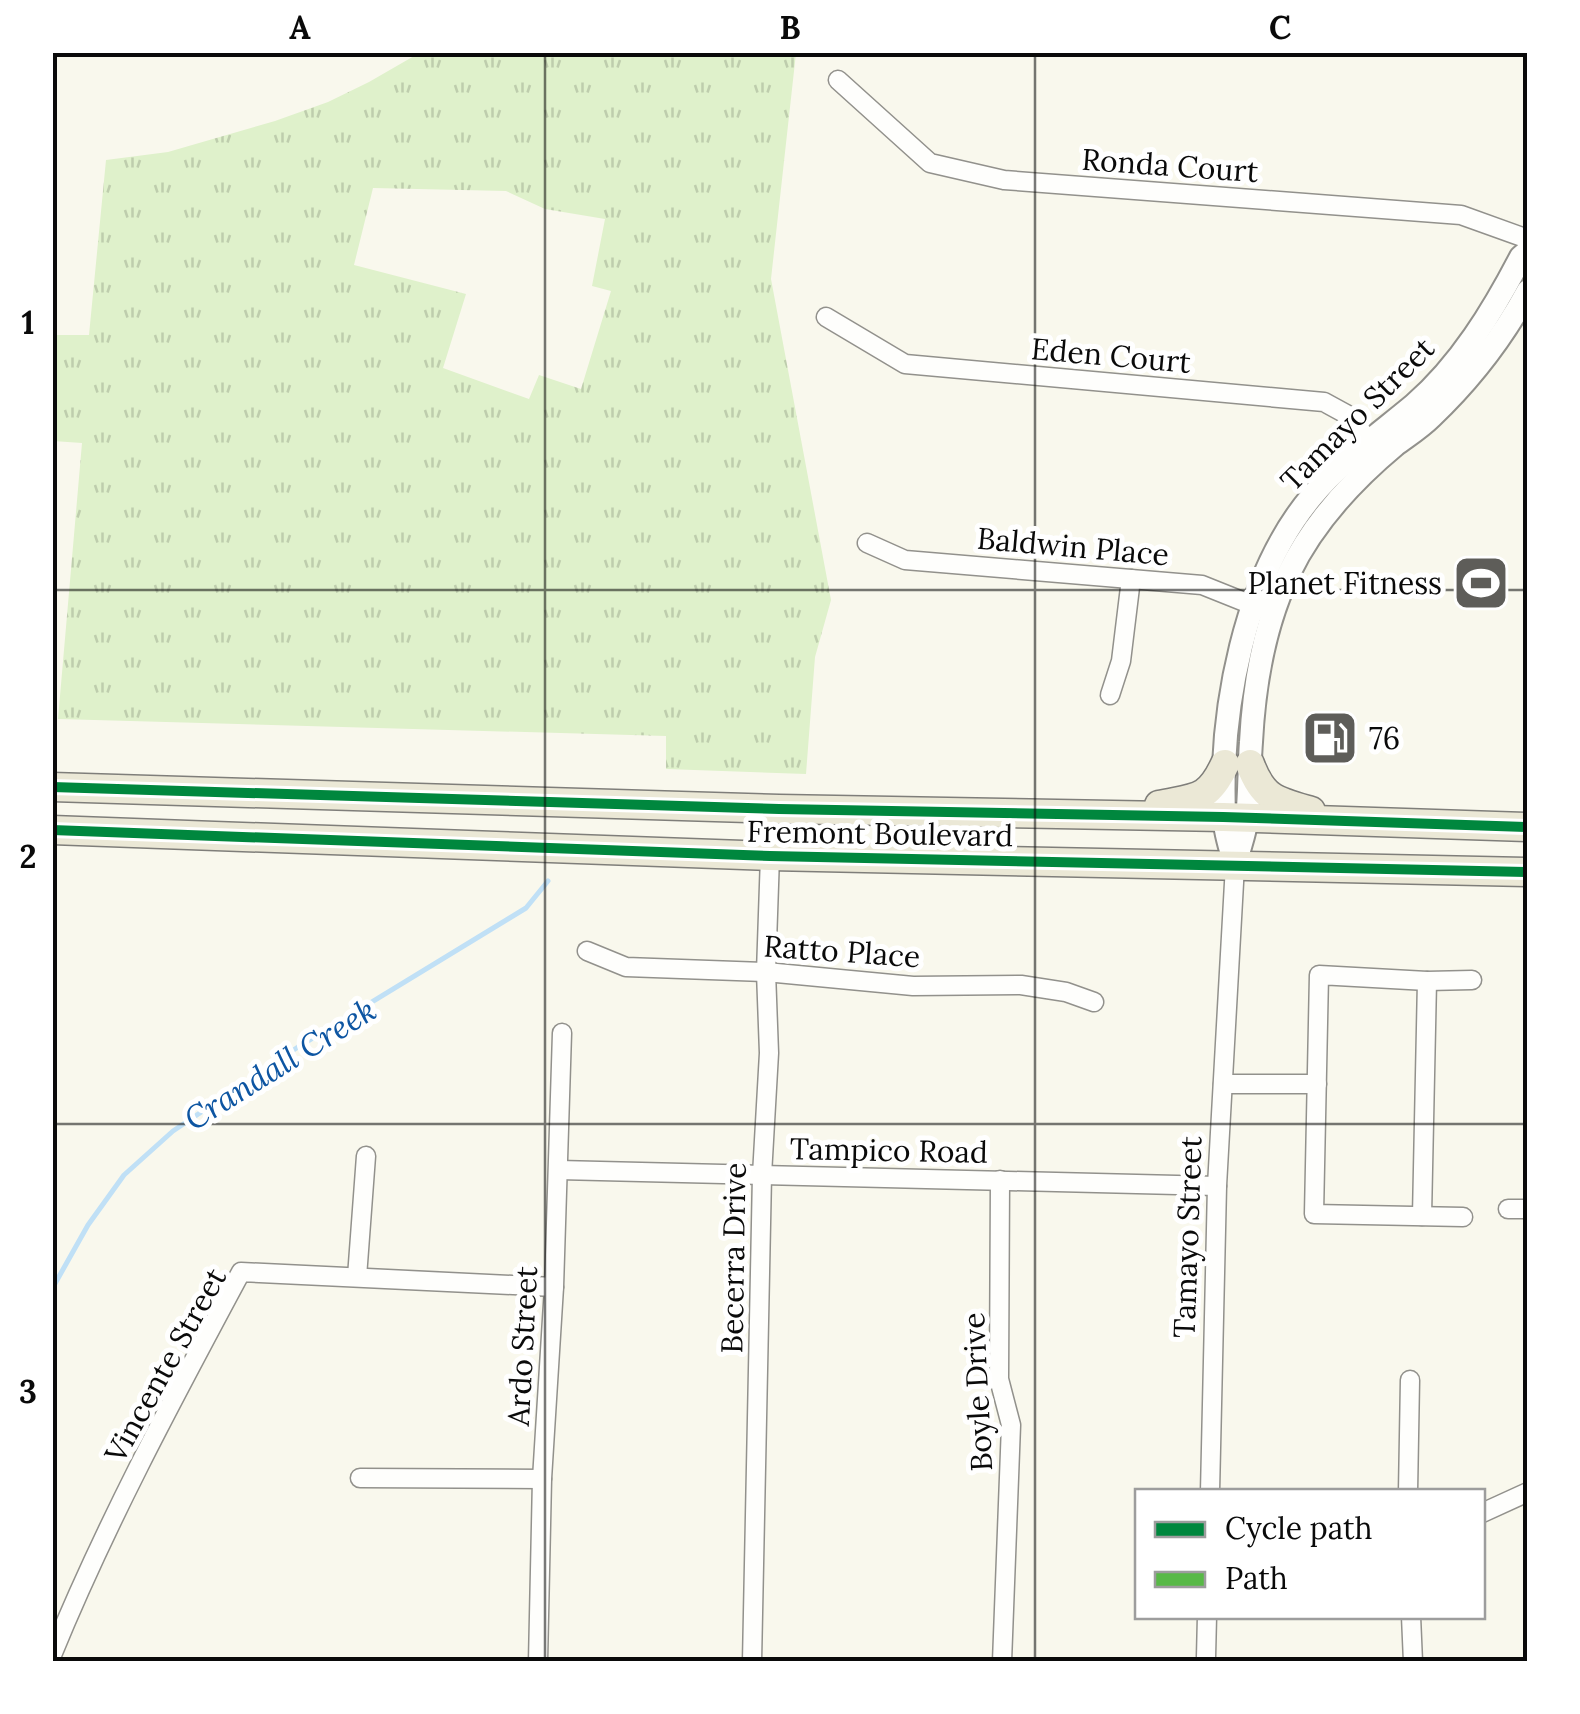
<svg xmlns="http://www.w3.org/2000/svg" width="1580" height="1714" font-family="Lora,serif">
	<defs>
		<pattern id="grass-tufts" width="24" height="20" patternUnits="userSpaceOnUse" patternTransform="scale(2.5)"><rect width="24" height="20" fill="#dff1cb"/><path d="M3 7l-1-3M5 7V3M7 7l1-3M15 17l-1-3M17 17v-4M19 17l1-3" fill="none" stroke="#becdad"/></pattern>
	</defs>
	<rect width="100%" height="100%" fill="#f9f8ed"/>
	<path fill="url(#grass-tufts)" fill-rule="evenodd" d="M421,52l375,1 -25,226 60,321 -16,57 -9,117 -140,-5v-33l-608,-17 24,-276 -29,-2v-106h36l17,-175 62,-8 107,-31 53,-19 41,-20zM373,188l133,3 39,18 60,10 -13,67 19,5 -30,98 -42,-14 -10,24 -86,-31 23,-74 -112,-29z"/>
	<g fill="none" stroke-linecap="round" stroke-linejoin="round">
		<path stroke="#c0e0f6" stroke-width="5" d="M52,1289l36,-64 36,-50 49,-44 125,-84 228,-139 22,-27"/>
		<g stroke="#92918c" stroke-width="21">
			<g id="minor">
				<path d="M838,80l92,83 74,17 457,35 67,24"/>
				<path d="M826,317l79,47 419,38 22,12 31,35"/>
				<path d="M867,543l38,17 297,25 60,24"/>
				<path d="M1110,695l11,-34 10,-82"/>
				<path d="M587,951l39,16 140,5 147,14 108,-1 45,7 28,10"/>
				<path d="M1223,1084h94"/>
				<path d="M559,1170l658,16"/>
				<path d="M1000,1180l-1,199 12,46 -9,237"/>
				<path d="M1508,1209h20"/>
				<path d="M1422,1216l5,-235"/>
				<path d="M1463,1217l-149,-3 5,-239 108,6 45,-1"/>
				<path d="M357,1277l9,-121"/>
				<path d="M360,1478l182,1"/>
				<path d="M1210,1492l7,-306 18,-321"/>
				<path d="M1408,1492l2,-112"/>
				<path d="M1482,1513l46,-21"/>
				<path d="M1411,1616l2,46"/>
				<path d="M52,1655c54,-132 122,-258 189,-383l313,15"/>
				<path d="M1206,1657l1,-41"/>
				<path d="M538,1662l4,-183 12,-192 8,-254"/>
				<path d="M752,1662l10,-487 7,-122 -3,-81 4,-116"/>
			</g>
		</g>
		<g stroke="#92918c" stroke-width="26">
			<g id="tertiary">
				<path d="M1236,862c3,-14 9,-29 11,-44 3,-25 2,-51 4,-76 3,-57 13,-117 38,-169 24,-50 64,-93 106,-128 12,-9 25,-17 36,-28 38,-36 72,-80 97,-126"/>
				<path d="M1235,865c-4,-16 -11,-34 -11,-52 -4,-102 20,-236 88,-317 30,-36 66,-61 102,-91 46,-40 79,-94 107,-148l7,-6"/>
			</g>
		</g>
		<g stroke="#7f7e7a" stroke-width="31">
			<g id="primary">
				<path d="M1250,764c13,35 26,37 61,47"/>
				<path d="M52,787l727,22 444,8 305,10"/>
				<path d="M1159,805c37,-8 49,-4 66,-41"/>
				<path d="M52,830l718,26 758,16"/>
			</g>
		</g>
		<use href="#minor" stroke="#fefefc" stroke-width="18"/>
		<use href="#tertiary" stroke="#fefefc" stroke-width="22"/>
		<use href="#primary" stroke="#ebe8d6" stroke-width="28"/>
		<path stroke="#58b947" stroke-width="8" stroke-dasharray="15 8" stroke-linecap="butt" d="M1206,1662v-5"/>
		<g stroke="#fff" stroke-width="16">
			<g id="cycleway">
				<path d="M52,787l727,22 444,8 305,10"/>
				<path d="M52,830l718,26 758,16"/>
			</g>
		</g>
		<use href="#cycleway" stroke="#00873e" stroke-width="10"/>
	</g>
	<path fill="none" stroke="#0a0a0a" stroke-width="2.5" stroke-opacity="0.55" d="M545,52v1610M1035,52v1610M52,590h1476M52,1124h1476"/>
	<defs>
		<g id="stadium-square" transform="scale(2.875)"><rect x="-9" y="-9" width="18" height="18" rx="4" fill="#5e5d59" stroke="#fff"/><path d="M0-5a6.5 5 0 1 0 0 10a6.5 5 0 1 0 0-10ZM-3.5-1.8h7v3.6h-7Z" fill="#fff"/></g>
		<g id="fuel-square" transform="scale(2.875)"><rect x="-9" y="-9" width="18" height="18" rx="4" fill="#5e5d59" stroke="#fff"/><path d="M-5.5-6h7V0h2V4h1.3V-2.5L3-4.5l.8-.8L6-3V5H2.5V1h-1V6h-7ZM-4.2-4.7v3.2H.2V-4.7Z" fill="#fff"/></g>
	</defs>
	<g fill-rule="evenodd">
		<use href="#stadium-square" x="1481" y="583"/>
		<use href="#fuel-square" x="1330" y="738"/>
	</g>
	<g text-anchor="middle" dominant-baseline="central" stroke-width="10" stroke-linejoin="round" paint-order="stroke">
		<g font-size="30" fill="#0a0a0a" stroke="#fff">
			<text transform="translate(1170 165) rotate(4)">Ronda Court</text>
			<text transform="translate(1111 355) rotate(5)">Eden Court</text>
			<text transform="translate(1357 414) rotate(-45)">Tamayo Street</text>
			<text transform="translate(1073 546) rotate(5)">Baldwin Place</text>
			<text transform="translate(880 833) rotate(1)">Fremont Boulevard</text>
			<text transform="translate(842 951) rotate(4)">Ratto Place</text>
			<text transform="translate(889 1150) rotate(1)">Tampico Road</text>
			<text transform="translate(1187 1237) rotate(-88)">Tamayo Street</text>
			<text transform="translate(733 1258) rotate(-89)">Becerra Drive</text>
			<text transform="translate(522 1346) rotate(-87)">Ardo Street</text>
			<text transform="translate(165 1365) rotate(-61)">Vincente Street</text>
			<text transform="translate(977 1392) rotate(-93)">Boyle Drive</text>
		</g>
		<g font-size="30" fill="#0a0a0a" stroke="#fff" text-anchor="end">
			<text x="1442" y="583">Planet Fitness</text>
			<text x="1369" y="738" text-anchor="start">76</text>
		</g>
		<g font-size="32" font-style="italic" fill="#0d55a2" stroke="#fff">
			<text transform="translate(280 1064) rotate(-32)">Crandall Creek</text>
		</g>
	</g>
	<rect width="1580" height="1714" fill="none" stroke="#ffffff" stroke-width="110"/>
	<rect x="1135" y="1489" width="350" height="130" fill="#ffffff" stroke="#9d9d9d" stroke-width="2.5"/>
	<rect x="1155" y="1522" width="50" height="15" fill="#00873e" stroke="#9d9d9d" stroke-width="2.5"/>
	<text x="1225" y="1539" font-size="30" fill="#0a0a0a">Cycle path</text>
	<rect x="1155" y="1572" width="50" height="15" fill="#58b947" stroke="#9d9d9d" stroke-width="2.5"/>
	<text x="1225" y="1589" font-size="30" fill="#0a0a0a">Path</text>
	<rect x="55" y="55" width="1470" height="1604" fill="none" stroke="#0a0a0a" stroke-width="4"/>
	<g font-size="32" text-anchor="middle" font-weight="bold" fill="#0a0a0a">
		<text x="300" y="39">A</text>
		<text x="790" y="39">B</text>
		<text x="1280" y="39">C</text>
		<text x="28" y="334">1</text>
		<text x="28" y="868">2</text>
		<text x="28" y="1403">3</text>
	</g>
</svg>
